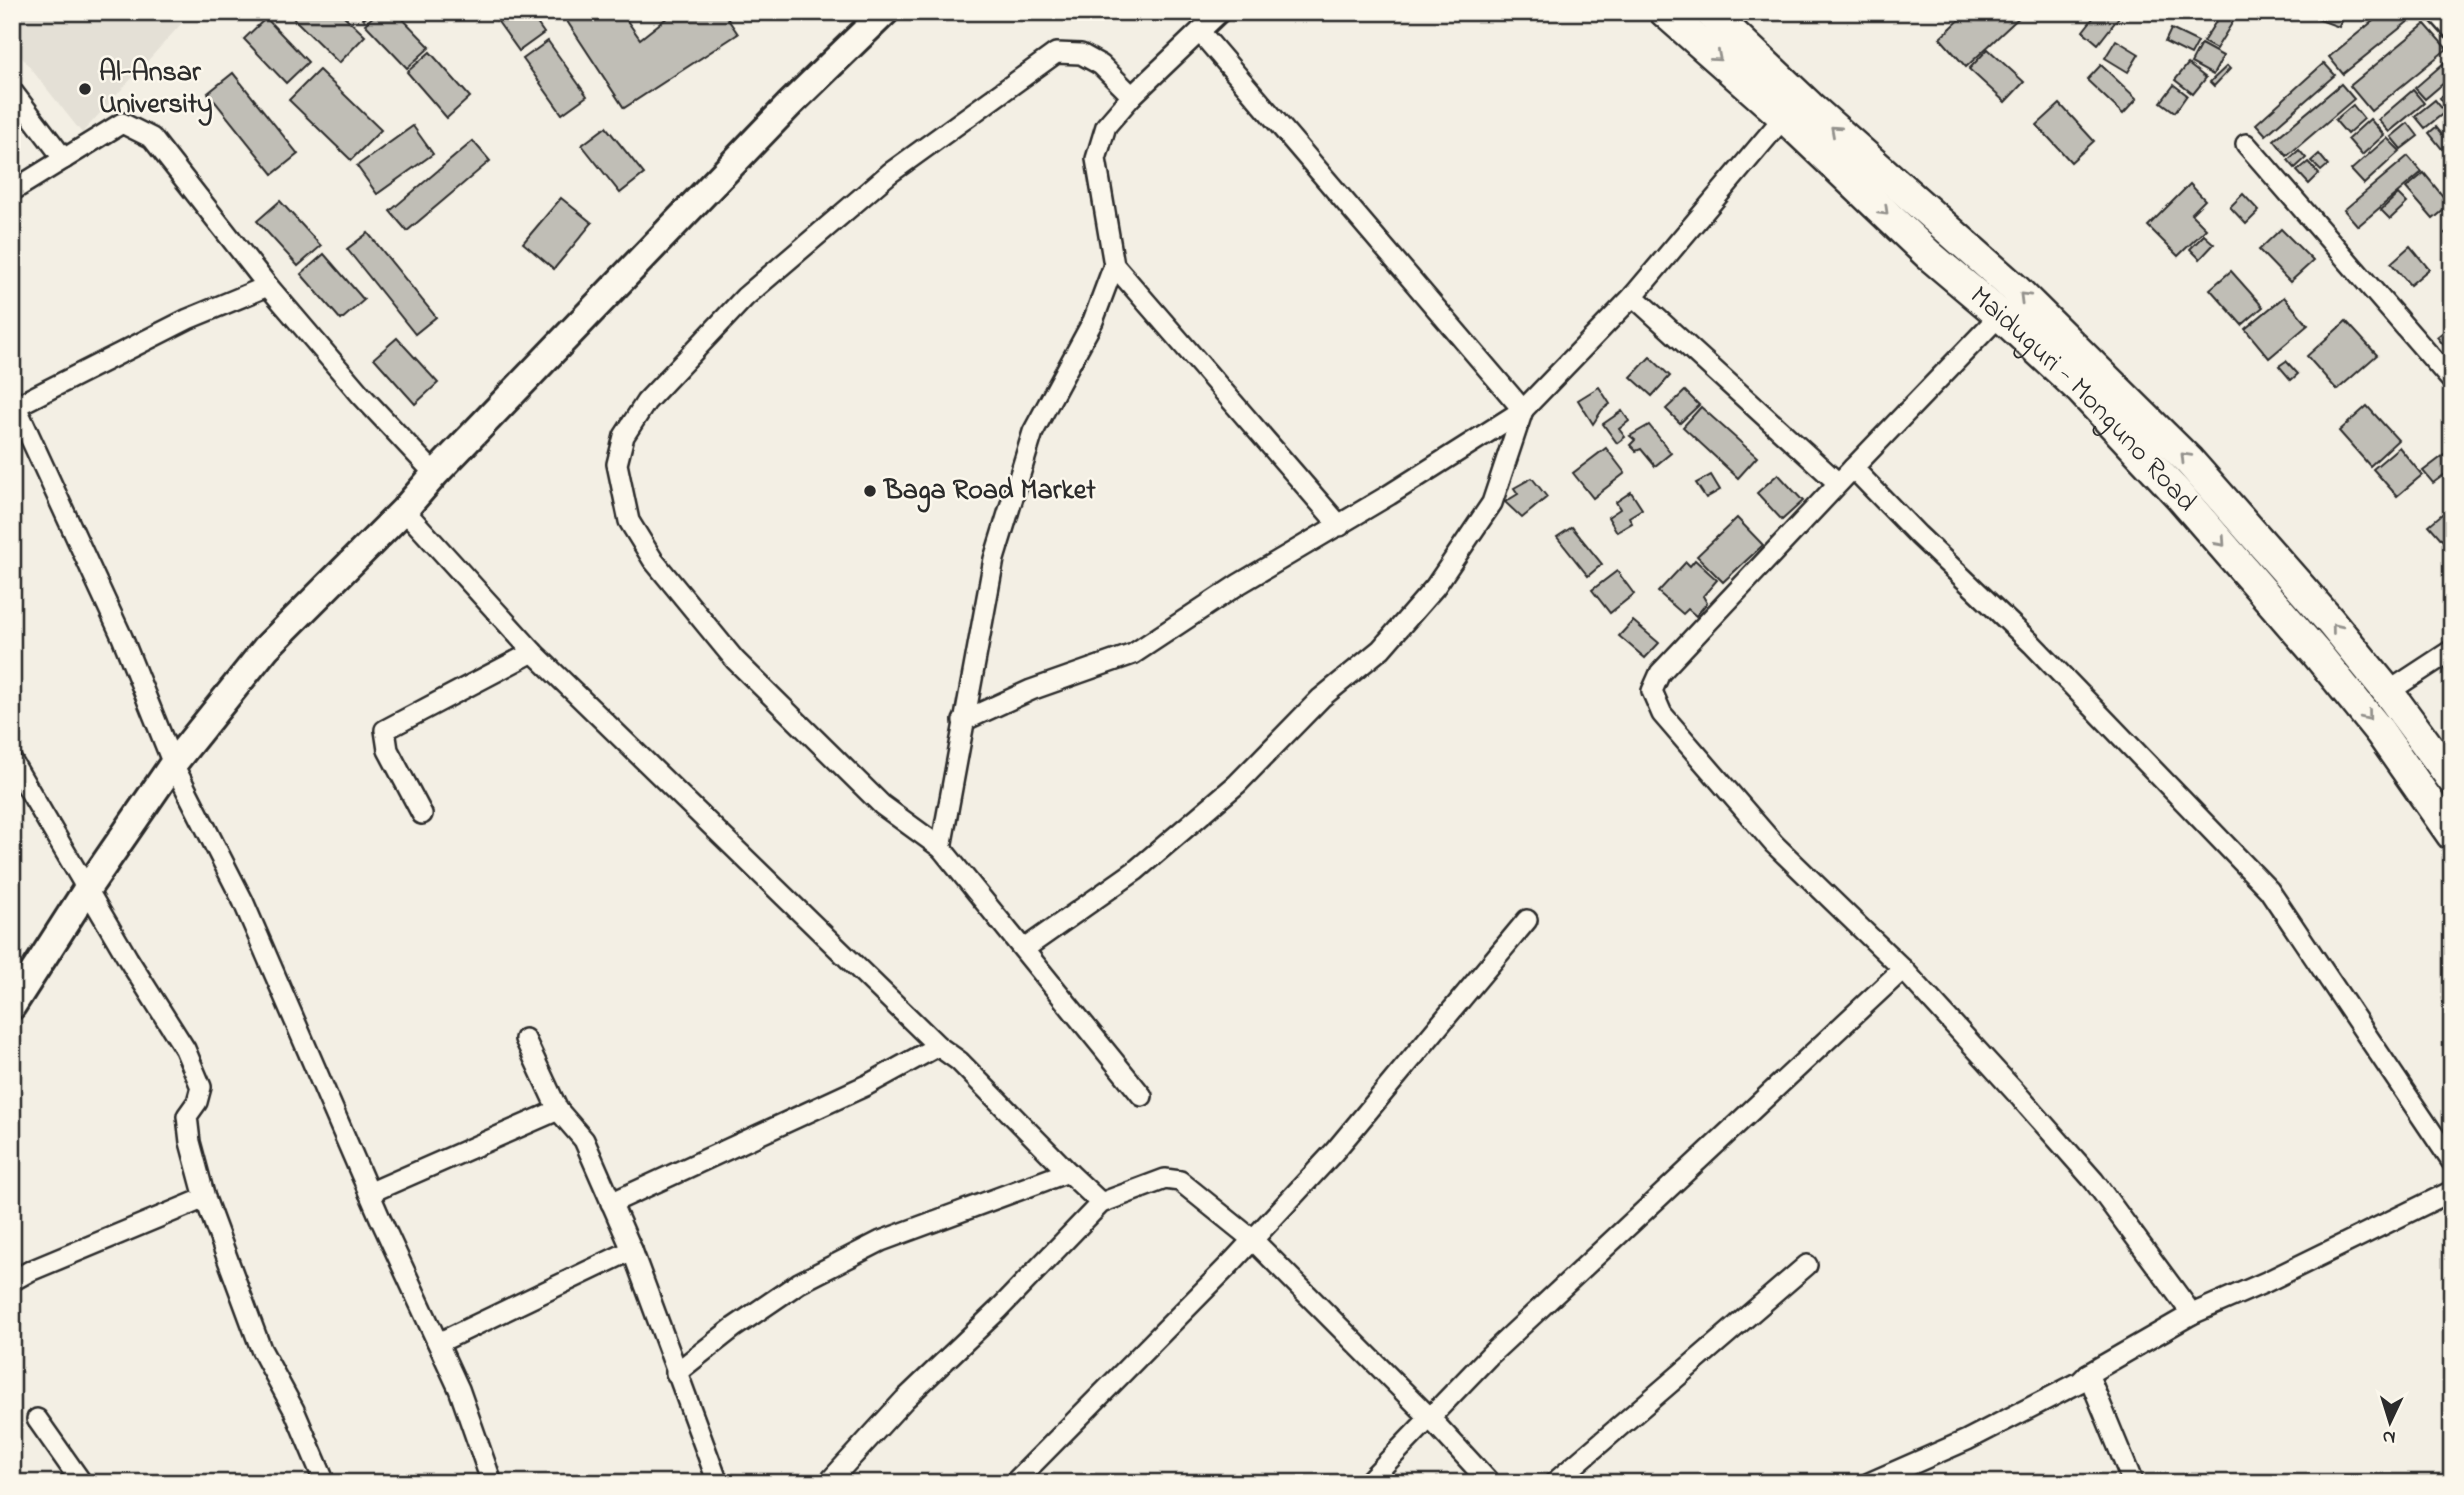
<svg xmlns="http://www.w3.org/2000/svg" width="2464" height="1495" font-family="'Indie Flower',sans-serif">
	<rect width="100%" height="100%" fill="#f3efe4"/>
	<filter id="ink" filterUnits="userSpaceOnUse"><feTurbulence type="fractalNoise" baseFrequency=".0143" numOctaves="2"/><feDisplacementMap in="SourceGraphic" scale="14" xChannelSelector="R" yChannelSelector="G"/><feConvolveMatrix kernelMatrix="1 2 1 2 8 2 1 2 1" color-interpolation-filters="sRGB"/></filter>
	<g filter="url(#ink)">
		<path fill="#e4e0d6" d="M12,12h180l-110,121 -70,-88z"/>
		<g fill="#c0beb6" stroke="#2b2b2b" stroke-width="2">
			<path d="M287,12h53l25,24 -26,27z"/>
			<path d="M358,12h14l-8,7z"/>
			<path d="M378,12h18l34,35 -23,21 -42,-44z"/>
			<path d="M491,12h38l15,21 -25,18z"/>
			<path d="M561,12h60l19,27 28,-22 -3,-5h58l15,22 -114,74z"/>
			<path d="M1968,12h57l-59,55 -26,-29z"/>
			<path d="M2098,12h15l6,5 -21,27 -15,-13z"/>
			<path d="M2134,12h18l-3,7z"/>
			<path d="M2222,12h17l-23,37 -13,-7z"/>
			<path d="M2298,12h46l-5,15z"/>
			<path d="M2384,12h36l-77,62 -14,-17z"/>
			<path d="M266,18l42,44 -22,21 -42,-44z"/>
			<path d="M2425,24l22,25 -76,62 -21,-25z"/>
			<path d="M2171,29l27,13 -7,13 -26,-13z"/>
			<path d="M2116,40l23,14 -11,18 -23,-14z"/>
			<path d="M548,41l39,55 -25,18 -39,-55z"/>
			<path d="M2201,44l22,12 -10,19 -22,-12z"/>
			<path d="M1988,49l36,33 -19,20 -36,-33z"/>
			<path d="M430,52l40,45 -23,21 -40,-46z"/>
			<path d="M2452,56v20l-27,23 -10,-11z"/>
			<path d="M2324,63l11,12 -69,60 -10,-11z"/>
			<path d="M2188,64l18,14 -13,16 -18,-14z"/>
			<path d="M2101,65l36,34 -14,15 -36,-34z"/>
			<path d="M2227,66l3,3 -16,17 -4,-4z"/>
			<path d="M319,70l62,60 -30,30 -62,-60z"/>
			<path d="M233,73l65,81 -25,20 -65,-81z"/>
			<path d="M2341,84l13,15 -67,57 -13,-16z"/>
			<path d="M2174,85l13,10 -12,17 -14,-10z"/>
			<path d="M2452,89v25l-12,-16z"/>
			<path d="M2413,90l11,13 -35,29 -11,-12z"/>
			<path d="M2435,100l10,12 -20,16 -10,-12z"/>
			<path d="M2060,104l34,37 -23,21 -34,-37z"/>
			<path d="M2353,105l11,14 -17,15 -12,-14z"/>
			<path d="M2370,119l14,16 -22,20 -14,-16z"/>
			<path d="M2408,123l10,13 -17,13 -10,-12z"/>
			<path d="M413,126l20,28 -56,40 -20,-28z"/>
			<path d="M606,127l38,47 -24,19 -38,-48z"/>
			<path d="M2436,127l13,16 -7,6 -13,-16z"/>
			<path d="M2387,138l13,13 -36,33 -13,-14z"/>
			<path d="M473,141l17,20 -83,70 -17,-20z"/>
			<path d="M2299,150l7,8 -11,10 -7,-8z"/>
			<path d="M2319,154l9,11 -7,6 -10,-10z"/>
			<path d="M2408,156l14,16 -64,54 -14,-16z"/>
			<path d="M2308,162l11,12 -10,10 -12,-13z"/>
			<path d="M2424,173l26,32 -17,14 -27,-31z"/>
			<path d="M2190,184l15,16 -14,14 15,15 -28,27 -30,-30z"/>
			<path d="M2243,194l16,17 -13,13 -16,-17z"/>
			<path d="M2398,194l9,9 -17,16 -9,-9z"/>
			<path d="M561,198l31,25 -38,46 -31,-26z"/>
			<path d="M280,201l41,45 -23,20 -41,-45z"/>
			<path d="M2452,227v14l-7,-8z"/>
			<path d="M2281,229l32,32 -23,21 -31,-32z"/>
			<path d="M368,233l68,84 -21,17 -68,-85z"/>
			<path d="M2204,235l10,9 -14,15 -10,-10z"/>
			<path d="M2410,246l19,23 -19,16 -19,-22z"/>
			<path d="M324,254l40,46 -23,20 -40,-46z"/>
			<path d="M2231,271l32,36 -21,18 -32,-36z"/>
			<path d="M2284,297l24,28 -39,33 -24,-29z"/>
			<path d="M2346,321l31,34 -40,35 -30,-34z"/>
			<path d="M2452,325v27l-2,1 -13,-16z"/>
			<path d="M397,338l41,45 -23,21 -41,-46z"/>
			<path d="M1650,357l20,19 -18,20 -21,-19z"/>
			<path d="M2286,361l12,13 -7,6 -12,-14z"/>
			<path d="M1599,387l11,17 -8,6 -9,14 -15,-24z"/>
			<path d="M1685,391l14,14 -19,18 -14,-14z"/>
			<path d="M2367,406l31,34 -28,26 -31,-35z"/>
			<path d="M1701,407l56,50 -19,21 -55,-51z"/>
			<path d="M1622,411l7,10 -10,8 6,8 -8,6 -14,-19z"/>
			<path d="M1649,425l22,28 -16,13 -14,-17 -5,2 -6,-6 5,-5 -5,-4z"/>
			<path d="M2399,447l23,28 -25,21 -24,-27z"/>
			<path d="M1606,448l19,25 -32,25 -20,-25z"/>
			<path d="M2452,449v20l-19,14 -10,-12z"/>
			<path d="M1778,474l25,27 -21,19 -25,-27z"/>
			<path d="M1711,475l9,15 -14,8 -10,-15z"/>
			<path d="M1532,478l15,19 -25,21 -17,-16 13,-8 -4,-6z"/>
			<path d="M1631,492l11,17 -13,8 3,6 -15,9 -9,-15 12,-8 -4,-7z"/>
			<path d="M2448,509l4,4 -2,36 -21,-24z"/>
			<path d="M1737,518l26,27 -40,37 -26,-26z"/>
			<path d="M1572,527l30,37 -14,12 -31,-39z"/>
			<path d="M1695,560l22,20 -14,16 4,7 -11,13 -8,-7 -5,5 -25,-22 28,-30 4,4z"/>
			<path d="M1617,571l17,23 -24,19 -18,-23z"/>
			<path d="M1633,621l26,22 -14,15 -26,-22z"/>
		</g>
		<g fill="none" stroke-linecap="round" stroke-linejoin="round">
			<g stroke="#2b2b2b" stroke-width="24">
				<g id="street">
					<path d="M1220,12l-88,84 -26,30 -10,33 18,106 226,261"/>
					<path d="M2437,12l15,17"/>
					<path d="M1201,33l322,377"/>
					<path d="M12,91l52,68"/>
					<path d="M1132,96l-31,-31 -20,-11 -25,-1 -166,120 -145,124 -99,105 -22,34 -7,28 12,57 24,39 82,100 147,145 59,43 201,248"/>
					<path d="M2246,144l206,237"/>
					<path d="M12,191l110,-68 30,15 116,148 93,109 74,79"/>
					<path d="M1633,296l205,187"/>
					<path d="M2000,315l-147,153 -193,205 -8,18 10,23 112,130 129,125 116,127 75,85 98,133"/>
					<path d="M12,398l110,239 51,127 70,137 137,317 79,171 33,94"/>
					<path d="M16,406l172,-87 80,-33"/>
					<path d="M1853,468l65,67 114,109 237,246 183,272"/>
					<path d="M404,510l129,142 405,394 21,15 109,111 33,31"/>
					<path d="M2388,692l64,-42"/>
					<path d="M963,721l68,-31 102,-36 106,-70 150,-89 134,-85 110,-114 151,-179"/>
					<path d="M12,761l116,198 57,90 16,38 -4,15 -10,14 3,26 15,56 56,151 33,61 31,73"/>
					<path d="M422,814l-34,-64 -3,-20 148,-78"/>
					<path d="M941,848l53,-289 39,-127 60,-111 21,-56"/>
					<path d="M1024,949l111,-78 102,-87 84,-86 60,-49 54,-62 57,-84 31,-93"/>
					<path d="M525,1039l33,71 26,30 48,110 86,233"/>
					<path d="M369,1193l189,-83"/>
					<path d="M611,1203l256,-118 71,-39"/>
					<path d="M12,1281l18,-10 175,-73"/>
					<path d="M438,1343l194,-93"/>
					<path d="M676,1373l57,-45 66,-45 82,-42 187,-69"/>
					<path d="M2088,1374l45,109"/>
					<path d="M37,1419l45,64"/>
					<path d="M828,1483l77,-84 93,-89 103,-107 64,-24 15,2 73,59 177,178 60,65"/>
					<path d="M1014,1483l219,-222 101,-109 193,-232"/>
					<path d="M1367,1483l123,-128 413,-386"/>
					<path d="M1554,1483l253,-218"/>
					<path d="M1869,1483l98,-43 113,-58 8,-8 104,-60 74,-32 186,-91"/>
				</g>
			</g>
			<g stroke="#2b2b2b" stroke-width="32">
				<path id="secondary" d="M12,1006l75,-117 86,-125 93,-116 138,-138 31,-36 354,-369 96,-93"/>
			</g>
			<g stroke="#2b2b2b" stroke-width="35">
				<g id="primary">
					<path id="s1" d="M1665,12l119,105 145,138 71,60 81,75 99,106 137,158 63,78 72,103"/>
					<path d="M1710,12l99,94 205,182 175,173 141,160 58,71 64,87"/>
				</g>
			</g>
			<use href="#street" stroke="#fbf7ec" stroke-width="19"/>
			<use href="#secondary" stroke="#fbf7ec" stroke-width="26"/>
			<use href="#primary" stroke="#fbf7ec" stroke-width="30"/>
		</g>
		<defs><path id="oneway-chevron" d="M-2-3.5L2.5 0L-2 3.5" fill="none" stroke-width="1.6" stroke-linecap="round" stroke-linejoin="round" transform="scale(1.75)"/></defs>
		<g stroke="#93918c">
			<use href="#oneway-chevron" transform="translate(1717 57) rotate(41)"/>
			<use href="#oneway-chevron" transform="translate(1835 130) rotate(-138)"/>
			<use href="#oneway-chevron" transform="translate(1884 211) rotate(44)"/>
			<use href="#oneway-chevron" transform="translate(2024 297) rotate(-135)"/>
			<use href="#oneway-chevron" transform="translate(2185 457) rotate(-134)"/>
			<use href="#oneway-chevron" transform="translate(2221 542) rotate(48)"/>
			<use href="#oneway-chevron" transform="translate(2336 628) rotate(-129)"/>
			<use href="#oneway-chevron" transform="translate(2367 716) rotate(51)"/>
		</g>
	</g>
	<g fill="#2b2b2b" stroke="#fbf7ec" stroke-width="2.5">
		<circle cx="85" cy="89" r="7"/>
		<circle cx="870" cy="491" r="7"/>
	</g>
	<g text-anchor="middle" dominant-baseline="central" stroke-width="5" stroke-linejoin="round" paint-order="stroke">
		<g font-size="28" font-weight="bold" fill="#2b2b2b" stroke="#fbf7ec" text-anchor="start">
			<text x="99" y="73">Al-Ansar<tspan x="99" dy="32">University</tspan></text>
			<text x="884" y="491">Baga Road Market</text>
		</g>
		<g font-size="28" fill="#2b2b2b" stroke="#fbf7ec">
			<text stroke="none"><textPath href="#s1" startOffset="570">Maiduguri - Monguno Road</textPath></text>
		</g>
	</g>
	<rect width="2464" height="1495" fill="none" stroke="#fbf7ec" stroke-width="42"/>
	<rect x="21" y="21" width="2422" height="1453" fill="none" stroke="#2b2b2b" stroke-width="2.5" filter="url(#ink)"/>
	<g transform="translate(2390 1422) rotate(184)" stroke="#fbf7ec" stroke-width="5" paint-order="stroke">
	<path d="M0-5L12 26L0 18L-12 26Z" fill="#2b2b2b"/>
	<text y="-10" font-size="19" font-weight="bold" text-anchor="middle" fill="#2b2b2b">N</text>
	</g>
</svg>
